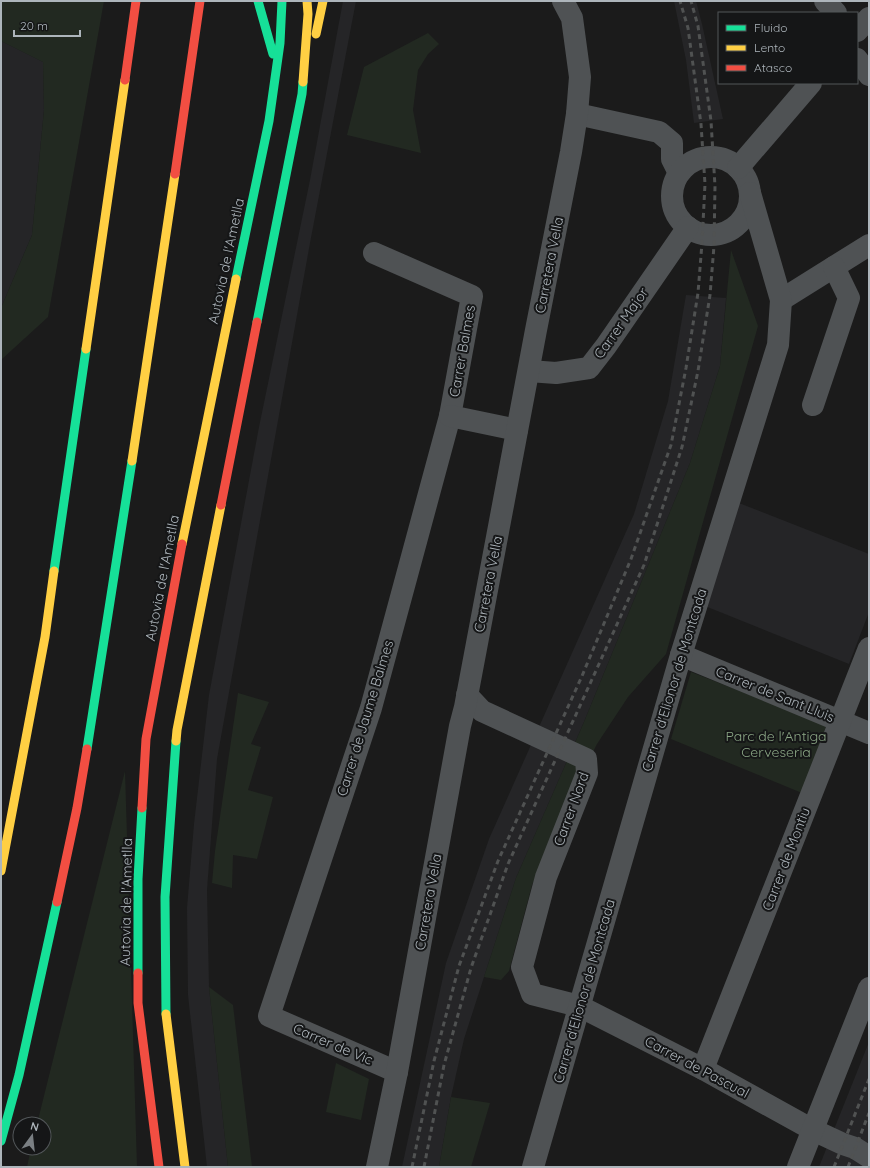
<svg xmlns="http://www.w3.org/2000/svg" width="870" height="1168" font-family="Quicksand,sans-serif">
	<rect width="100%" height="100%" fill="#1b1b1b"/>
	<g fill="#252527">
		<path d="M343,1h13l-46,242 -93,516 -10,131 2,97 19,180h-21l-19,-172 -1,-87 7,-84 15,-129 50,-268 51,-247z"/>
		<path d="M674,1h22l6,23 21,95 -29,4 -8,-63z"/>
		<path d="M1,41l42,21 1,48 -12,125 -31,73z"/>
		<path d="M686,295l40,3 -6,68 -30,97 -106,259 -68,156 -52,161 -13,58 -12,70h-37l44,-204 43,-124 145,-325 34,-113z"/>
		<path d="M739,503l130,51v58l-20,52 -144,-58z"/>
		<path d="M869,1042v109l-6,16h-44z"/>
	</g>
	<g fill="#222921">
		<path d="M1,1h103l-56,316 -46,42 -1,3v-54l31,-73 12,-125 -1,-48 -42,-21z"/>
		<path d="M428,33l11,11 -11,10 -10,16 -5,40 8,43 -74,-18 17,-68z"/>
		<path d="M731,250l27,76 -92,328 -38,43 -31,47 -26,51 -39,90 -23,86 -8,9 -17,-3 32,-99 68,-156 106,-259 30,-97z"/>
		<path d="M691,672l138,54 -27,67 -131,-54z"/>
		<path d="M238,693l31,9 -18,42 10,3 -13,43 25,7 -16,62 -24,-4 -1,33 -20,-5 3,-32z"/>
		<path d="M125,771l12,396h-110l4,-19h13v-24h-7z"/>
		<path d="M209,987l24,18 19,162h-24z"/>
		<path d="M336,1063l33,16 -8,41 -35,-8z"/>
		<path d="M451,1097l39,6 -19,64h-32z"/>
	</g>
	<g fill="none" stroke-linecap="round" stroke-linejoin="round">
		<g stroke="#4f5254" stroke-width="22">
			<path d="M825,1l11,12"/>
			<path d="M857,31l12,-13"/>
			<path d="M857,59l12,16"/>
			<path d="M577,114l82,18 13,11v16l7,14"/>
			<circle cx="711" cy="196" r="39"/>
			<path d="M738,168l73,-85"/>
			<path d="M374,253l98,43 -22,120 -79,292 -102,308 128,56"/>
			<path d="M781,300l88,-55"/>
			<path d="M529,371l27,2 33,-5 17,-22 82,-119"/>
			<path d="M813,405l36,-107 -15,-31"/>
			<path d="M450,416l67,14"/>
			<path d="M681,655l188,78"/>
			<path d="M467,695l15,16 104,48 1,14 -41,104 -24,90 10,27 47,12 124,63 110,61 30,14 12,4 14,9"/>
			<path d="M703,1069l166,-421"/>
			<path d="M377,1167l20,-95 63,-346 5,-19 71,-377 35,-178 6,-38 3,-37 -8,-59 -9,-17"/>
			<path d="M533,1167l148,-512 97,-310 3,-45 -31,-107"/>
			<path d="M798,1167l71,-179"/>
		</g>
		<g stroke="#16e098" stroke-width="9">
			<path d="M258,1l15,53"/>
			<path d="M236,279l33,-158 11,-78 2,-42"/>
			<path d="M257,322l45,-228 1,-12"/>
			<path d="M54,571l32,-222"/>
			<path d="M87,749l45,-288"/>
			<path d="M138,973v-94l4,-71"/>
			<path d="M166,1014l-1,-117 11,-156"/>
			<path d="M1,1141l18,-66 38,-173"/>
		</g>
		<g stroke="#ffcf43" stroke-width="9">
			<path d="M316,34l7,-33"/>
			<path d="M303,82l5,-68 -1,-13"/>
			<path d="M86,349l39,-269"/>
			<path d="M132,461l43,-287"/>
			<path d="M182,544l54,-265"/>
			<path d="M176,741l1,-11 44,-225"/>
			<path d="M1,871l44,-234 9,-66"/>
			<path d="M166,1014l19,153"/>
		</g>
		<g stroke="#f24e42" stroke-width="9">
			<path d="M125,80l11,-79"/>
			<path d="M175,174l25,-173"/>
			<path d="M221,505l36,-183"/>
			<path d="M142,808l4,-69 36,-195"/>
			<path d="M57,902l20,-94 10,-59"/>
			<path d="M138,973v30l21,164"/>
		</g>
		<g stroke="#505252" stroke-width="3" stroke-dasharray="5 4" stroke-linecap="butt">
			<path d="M412,1167l22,-106 25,-95 39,-105 84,-185 49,-117 40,-114 15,-77 12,-75 4,-50 3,-59 -4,-60 -13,-96 -8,-27"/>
			<path d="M424,1167l20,-102 27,-97 37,-104 136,-299 38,-118 16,-76 12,-76 4,-49 1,-60 -4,-65 -13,-95 -7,-25"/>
			<path d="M834,1167l35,-88"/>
			<path d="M848,1167l21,-54"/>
		</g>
	</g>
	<g text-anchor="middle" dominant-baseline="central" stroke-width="4" stroke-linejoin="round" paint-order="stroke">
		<g font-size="14" fill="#adb5bb" stroke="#151617">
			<text transform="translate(226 261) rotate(-78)">Autovia de l'Ametlla</text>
			<text transform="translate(549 265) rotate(-79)">Carretera Vella</text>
			<text transform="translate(621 323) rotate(-55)">Carrer Major</text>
			<text transform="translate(462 351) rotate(-80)">Carrer Balmes</text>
			<text transform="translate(162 578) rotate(-79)">Autovia de l'Ametlla</text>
			<text transform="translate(488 584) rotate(-79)">Carretera Vella</text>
			<text transform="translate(674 680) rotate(-73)">Carrer d'Elionor de Montcada</text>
			<text transform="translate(775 694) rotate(22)">Carrer de Sant Lluis</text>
			<text transform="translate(365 718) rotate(-73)">Carrer de Jaume Balmes</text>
			<text transform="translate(571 809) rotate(-70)">Carrer Nord</text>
			<text transform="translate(786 859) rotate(-69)">Carrer de Montiu</text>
			<text transform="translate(126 902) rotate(-89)">Autovia de l'Ametlla</text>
			<text transform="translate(428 902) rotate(-80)">Carretera Vella</text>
			<text transform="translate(584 991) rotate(-74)">Carrer d'Elionor de Montcada</text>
			<text transform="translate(333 1044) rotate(23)">Carrer de Vic</text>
			<text transform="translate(697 1067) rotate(28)">Carrer de Pascual</text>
		</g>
		<g font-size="14" fill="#8ba685" stroke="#151617">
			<text x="776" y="736">Parc de l'Antiga<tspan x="776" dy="16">Cerveseria</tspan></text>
		</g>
	</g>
	<rect width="870" height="1168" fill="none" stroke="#adb5bb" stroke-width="4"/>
	<rect x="718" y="12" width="140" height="72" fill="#151617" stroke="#525659"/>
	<rect x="726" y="25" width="20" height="6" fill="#16e098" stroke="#525659"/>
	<text x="754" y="32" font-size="12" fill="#adb5bb">Fluido</text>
	<rect x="726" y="45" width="20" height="6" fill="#ffcf43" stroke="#525659"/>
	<text x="754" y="52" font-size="12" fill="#adb5bb">Lento</text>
	<rect x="726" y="65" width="20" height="6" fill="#f24e42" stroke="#525659"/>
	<text x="754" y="72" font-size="12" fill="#adb5bb">Atasco</text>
	<g transform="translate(32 1136) rotate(15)"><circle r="19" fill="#151617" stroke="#525659"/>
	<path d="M0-3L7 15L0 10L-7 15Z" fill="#7a7f83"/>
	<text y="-6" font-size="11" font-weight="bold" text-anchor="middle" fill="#adb5bb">N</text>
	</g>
	<path d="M14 30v6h66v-6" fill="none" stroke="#adb5bb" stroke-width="2"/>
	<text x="20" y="30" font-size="12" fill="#adb5bb" stroke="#151617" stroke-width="3" paint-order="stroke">20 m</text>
</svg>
